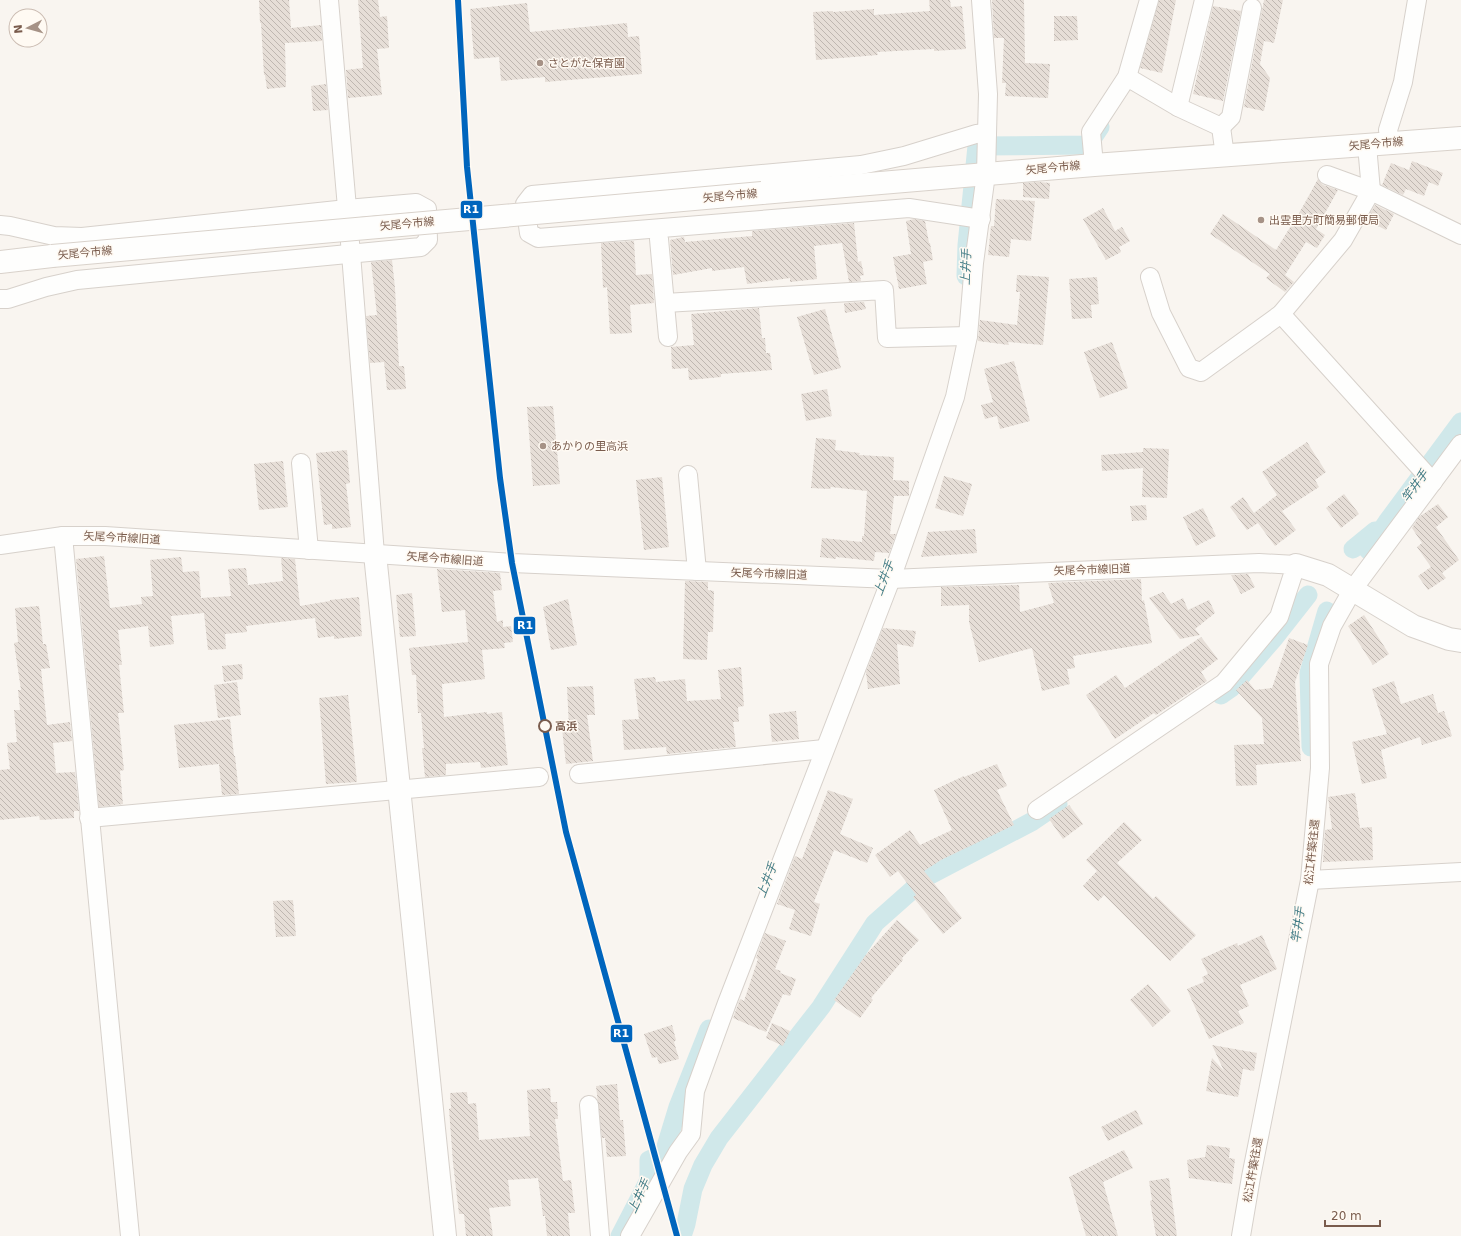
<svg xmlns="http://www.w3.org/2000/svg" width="1461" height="1236" font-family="'DejaVu Sans','Noto Sans JP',sans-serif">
	<defs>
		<pattern id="building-back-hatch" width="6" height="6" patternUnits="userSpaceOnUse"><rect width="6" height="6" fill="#e6ded7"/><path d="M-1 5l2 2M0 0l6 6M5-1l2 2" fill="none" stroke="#bfb7b1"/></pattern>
	</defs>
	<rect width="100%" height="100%" fill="#f9f5f0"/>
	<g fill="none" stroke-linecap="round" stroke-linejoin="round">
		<g stroke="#d0e8ea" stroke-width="19">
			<path d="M966,276l1,-31 10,-99 111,-1 12,-18"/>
			<path d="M1353,549l22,-18"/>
			<path d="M1368,550l19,-28 74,-100"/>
			<path d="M1221,695l10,-7 44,-51 33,-42"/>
			<path d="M1311,747l-2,-74 18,-62"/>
			<path d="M620,1236l29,-56v-20l15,-7 14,-46 31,-78"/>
			<path d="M682,1236l4,-12 7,-35 10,-24 16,-27 102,-131 54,-84 53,-47 105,-55 25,-17"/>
		</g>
	</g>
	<g fill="url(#building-back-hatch)">
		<path d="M259,0h30l2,28 30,-3 1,16 -37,2 1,44 -19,2 -2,-14h-1l-3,-52h-1z"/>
		<path d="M358,0h20l2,17 7,-1 2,32 -12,1 5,46 -34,3 -2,-28 17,-2z"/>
		<path d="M929,0h21l1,7 11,-1 4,43 -32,2v-2l-57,3 1,3 -62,5 -3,-48 20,-1v1l41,-3v6l56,-4z"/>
		<path d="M992,0h32l1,63 25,1 -2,34 -43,-2 1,-13h-4l2,-45h-10z"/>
		<path d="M1159,0h17l-14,73 -22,-5z"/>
		<path d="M1264,0h19l-9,43 -10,-2 -4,23 10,14 -6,33 -20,-4z"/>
		<path d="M527,3l3,29 97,-9 1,14 11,-1 3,38 -97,8v-5l-44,4 -2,-24 -25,2 -4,-50z"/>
		<path d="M1213,6l28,5 -18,90 -30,-7z"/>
		<path d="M1054,16h23l1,24 -24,1z"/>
		<path d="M326,84l2,26 -15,1 -2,-25z"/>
		<path d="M1412,161l31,12 -5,13 -9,-4 -5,14 -18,-7 -3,6 -21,-10 9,-22 18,7z"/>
		<path d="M1318,179l5,6 15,5 -22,39 9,6 -8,13 -11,-6 -21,33 9,7 -9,10 -19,-14 4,-4 -60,-40 13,-20 53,36 26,-42z"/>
		<path d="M1039,182l11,1 -1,16 -26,-2v-14z"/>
		<path d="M996,199l39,2 -4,40 -20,-2 -2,18 -21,-2 3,-29h3z"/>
		<path d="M1375,205l19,9 -8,16 -20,-10z"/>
		<path d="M1103,208l12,23 7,-4 8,14 -11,6 2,5 -15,8 -23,-41z"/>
		<path d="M914,219l11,2 4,22h1l3,17 -10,2 4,22 -28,5 -6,-32 18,-3 -5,-33z"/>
		<path d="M854,223l4,39 3,-1 3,14 -4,1 1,5 -12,1 -7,-39 -28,3 3,33 -27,3v-4l-43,6 -3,-17 -32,4v-3l-39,7 -3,-35 14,-3 1,5 67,-6v-5z"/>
		<path d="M634,241l2,34 16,-1 2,29 -24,2 2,28 -22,1 -3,-47 -4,1 -2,-45z"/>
		<path d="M392,260l3,28 4,78h5l2,23 -19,1 -3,-28 -14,1 -4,-47 11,-1 -6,-53z"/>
		<path d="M1017,275l32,2 -6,68 -35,-3 1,3 -31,-4 2,-21 37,5 3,-33h-4z"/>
		<path d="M1097,277l2,27 -8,1 1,13 -20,1 -3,-40z"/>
		<path d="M864,302l2,7 -21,4 -1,-10z"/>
		<path d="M759,308l3,30h3l1,15h4l2,17 -51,4v3l-32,3 -1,-12 -16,1 -1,-22 23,-2 -3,-31z"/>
		<path d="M825,309l16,59 -27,7 -17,-58z"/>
		<path d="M1112,342l16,46 -28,10 -16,-46z"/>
		<path d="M1014,361l16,60 -30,8 -3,-13 -12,3 -4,-14 12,-3 -9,-33z"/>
		<path d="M827,389l5,27 -26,5 -5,-27z"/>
		<path d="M553,406l7,78 -27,2 -6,-79z"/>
		<path d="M816,438l20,2 -1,10 25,3 -1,2 35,2 -1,23 16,1v15h-15l-4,38h6l-7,19 -14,-1 -1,9 -38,-4v2l-16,-2 2,-19 40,4v-6h2l3,-45 -36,-4 -1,2 -19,-1z"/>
		<path d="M1307,442l19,30 -11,8 4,7 -37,24 14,19 -21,16 -17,-23 -11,7 -17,-23 13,-10 11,16 23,-18 -15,-23z"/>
		<path d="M1143,448l26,1 -2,49 -25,-1 1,-29 -41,3 -1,-16 42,-3z"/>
		<path d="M347,450l3,33 -4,1 5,43 -19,2v-5l-8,1 -8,-72z"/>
		<path d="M283,461l5,46 -29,3 -5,-46z"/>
		<path d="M944,476l28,8 -9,32 -28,-8z"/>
		<path d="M662,477l7,70 -25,3 -8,-70z"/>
		<path d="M1344,494l15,20 -18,14 -15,-20z"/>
		<path d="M1438,504l10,13 -12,10 23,33 -17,13 4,5 -18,12 -10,-14 13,-9 -14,-20 5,-4 -10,-15 7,-11z"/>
		<path d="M1146,505l1,15 -15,1 -2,-15z"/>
		<path d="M1203,508l13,28 -20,10 -13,-29z"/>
		<path d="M975,529l2,24 -56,4 7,-25z"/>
		<path d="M104,556l6,52 32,-4 -1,-7 12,-1 -3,-36 31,-3 2,15 16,-1 2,27 30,-2 -3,-27 18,-1 2,17 35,-4 -2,-23 14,1 5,47 30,-5v-1l29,-3 3,39 -28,3v-3l-16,2 -3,-20 -69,8 1,6 -22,2 1,15 -18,1 -4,-37 -33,3 3,28 -24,3 -2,-21 -30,4 4,35h-3l5,48h-6l6,57 -4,1 3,33 -24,3 -23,-248z"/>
		<path d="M437,569l63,4 2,17 -9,1 4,31 6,-2v7l8,-1 2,16 -9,1 1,5 -23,2 3,29 -43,5 2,33 43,-5v2l15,-2 6,53 -27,3 -1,-6 -34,2v11l-21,2 -3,-29h2l-3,-35h-3l-2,-38h-4l-3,-27 59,-6 -3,-32 -23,2z"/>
		<path d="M1248,574l7,13 -14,7 -10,-19z"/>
		<path d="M1141,579l1,22 2,-1 8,43 -79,13 2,12 -8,1 3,15 -28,7 -10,-43 -53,14 -10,-40v-17l-28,1v-19l78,-2 1,27 34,-9 -6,-20z"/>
		<path d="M685,581l23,1v8l6,1 -1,41h-5l-1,28 -24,-1z"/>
		<path d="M1163,592l8,12 12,-6 5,12 21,-10 6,13 -20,16 5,6 -20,4 -31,-41z"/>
		<path d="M412,593l4,43 -16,1 -4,-42z"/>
		<path d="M568,599l9,46 -26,5 -8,-43z"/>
		<path d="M39,606l4,38h3l4,24 -9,1 6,56 23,-3 2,19 -19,2 3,30 19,-1 4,39h-5v7l-34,2 -1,-4 -39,4v-50l10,-1 -3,-26 10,-1 -3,-32h6l-2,-20h3l-7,-47 4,-1 -3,-34z"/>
		<path d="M1364,615l25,39 -16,11 -25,-39z"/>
		<path d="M883,628l33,3 -3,16 -16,-3 3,40 -32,5 -2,-17z"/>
		<path d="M1201,637l17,22 -17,13 6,9 -51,34 -2,-2 -39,26 -29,-44 30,-20 9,13z"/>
		<path d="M1289,638l19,7 -13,37 6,79 -45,4 1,20 -21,1 -2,-41 30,-1 -2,-26 -26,-28 11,-10 8,10 17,-2z"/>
		<path d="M242,664l1,15 -19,3 -2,-16z"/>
		<path d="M741,667l3,39 -6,1 1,15h-6l3,25 -69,7 -1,-7 -42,3 -2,-30 17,-1 -5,-40 21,-2 1,5 29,-3 2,22 34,-2 -3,-29z"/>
		<path d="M1394,681l7,23 32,-10 5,19 6,-2 8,25 -30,9 -2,-8 -39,13 6,28 -25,6 -10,-42 35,-8 -15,-45z"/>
		<path d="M237,682l4,33 -23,3 -4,-33z"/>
		<path d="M593,686l2,29h-8l6,46 -27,3 -4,-35 7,-1 -2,-41z"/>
		<path d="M348,695l9,87 -31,2 -7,-86z"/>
		<path d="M796,711l3,28 -27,3 -3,-28z"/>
		<path d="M230,719l4,37h1l4,38 -17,1 -3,-31 -40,4 -5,-43z"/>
		<path d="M997,764l10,22 -10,4 17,35 -73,35 -17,11 38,47 -19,16 -30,-37 3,-2 -18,-24 -8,6 -15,-22 35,-25 10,15 32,-15 -18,-40 30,-14v1z"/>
		<path d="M828,790l25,9 -13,35 33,14 -6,15 -33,-13 -20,52 6,2 -9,32 -22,-7 6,-19 -18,-6 18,-48 7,3z"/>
		<path d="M1355,793l5,35 12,-1 1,33 -50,2 2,-32 7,-1 -4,-32z"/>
		<path d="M1069,805l14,19 -20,15 -14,-20z"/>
		<path d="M1124,822l18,18 -25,23 36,36 3,-3 40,39 -26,26 -66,-66 -6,6 -15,-15 14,-15 -11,-11z"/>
		<path d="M293,900l3,36 -20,1 -3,-36z"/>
		<path d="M897,920l22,20 -17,18 1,2 -32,38 2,2 -13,18 -26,-18 31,-44z"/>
		<path d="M765,933l21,8 -11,28 6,2 -1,2 16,6 -6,17 -7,-2 -17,38 -33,-14 7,-19 4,2 14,-42 -2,-1z"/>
		<path d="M1262,935l15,34 -37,16 9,21 -11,5 6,12 -35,16 -22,-50 17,-7 -2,-5 6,-3 -7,-15 36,-16 1,3z"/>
		<path d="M1148,984l23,27 -18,16 -23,-27z"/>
		<path d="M772,1023l18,8 -7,15 -17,-8z"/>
		<path d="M672,1025l4,15 -2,2 5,17 -20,5 -2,-7 -5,1 -8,-24z"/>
		<path d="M1212,1045l45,8 -3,18 -11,-2 -5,28 -32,-6 6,-33 12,13z"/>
		<path d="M617,1084l3,36h3l3,36 -19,1 -2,-19h-3l-6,-52z"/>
		<path d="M550,1088l1,14h6l1,17h-3l8,62 8,-1 4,33h-7l2,23h-23l-2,-20h-2l-5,-38 -30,2 3,26 -22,2 4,28h-27l-2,-22h-5l-6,-51 -4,-54 2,-1 -1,-15 17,-1 1,12 8,-1 3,37 51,-4 -3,-46z"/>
		<path d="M1136,1110l7,14 -35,17 -7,-14z"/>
		<path d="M1207,1145l23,3 -1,10 6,1 -3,25 -43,-6 -2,-18 18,-3z"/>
		<path d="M1124,1150l9,18 -30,14 15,54h-32l-17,-59z"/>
		<path d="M1169,1178l8,58h-21l-6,-35 2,-1 -3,-19z"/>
	</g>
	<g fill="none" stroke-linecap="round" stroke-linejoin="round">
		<g stroke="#d7d1cb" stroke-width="20">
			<g id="minor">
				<path d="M329,0l22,254 24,300"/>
				<path d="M1127,77l51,30 43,20 4,29"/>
				<path d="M1178,107l26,-107"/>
				<path d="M1221,127l10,-10 21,-109"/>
				<path d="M1390,143l-2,-13 15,-48 14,-82"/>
				<path d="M1094,165l-3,-33 36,-55 22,-77"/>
				<path d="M1327,175l44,16 90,44"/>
				<path d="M981,219l-72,-11 -371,30 -9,-5 -4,-29 7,-9 329,-30 43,-9 72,-22 11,-1"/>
				<path d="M0,225l10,1 44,10 28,1 265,-28 69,-6 11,6 1,31 -7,7 -344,33 -31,7 -38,12h-8"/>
				<path d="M659,239l9,98"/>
				<path d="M1150,277l11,36 28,55 12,4 80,-58 62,-74 28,-49 -4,-46"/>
				<path d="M665,303l219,-13 3,48 81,-2"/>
				<path d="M1281,314l152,168"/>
				<path d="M301,463l8,87"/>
				<path d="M688,475l9,96"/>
				<path d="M63,536l67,700"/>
				<path d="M0,545l63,-9h42l407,27 379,16 368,-16 37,2 -17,52 -55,66 -187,127"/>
				<path d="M579,774l245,-25"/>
				<path d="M89,818l450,-41"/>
				<path d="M1310,880l151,-8"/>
				<path d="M589,1105l11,131"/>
				<path d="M630,1236l48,-84 13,-18 4,-43 32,-88 164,-424 64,-182 13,-61 6,-73 12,-89 2,-80 -7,-94"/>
				<path d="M1241,1236l10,-59 59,-297 10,-112 -1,-104 13,-38 21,-37 108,-145"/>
			</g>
		</g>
		<g stroke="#d7d1cb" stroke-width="24">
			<g id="tertiary">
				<path d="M375,554l70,682"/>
				<path d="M1296,565l32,10 85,51 36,13 12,2"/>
			</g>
		</g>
		<g stroke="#d9d2cb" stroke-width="24">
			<g id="secondary">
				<path d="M762,193l332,-28 367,-27"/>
				<path d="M0,262l52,-6"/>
			</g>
		</g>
		<use href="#minor" stroke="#fefefd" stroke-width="18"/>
		<use href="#tertiary" stroke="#fefefd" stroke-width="22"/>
		<use href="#secondary" stroke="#fefefd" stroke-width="22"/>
		<g stroke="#d9d2cb" stroke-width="24" stroke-linecap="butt">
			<path id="secondary-bridge" d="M52,256l710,-63"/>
		</g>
		<use href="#secondary-bridge" stroke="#fefefd" stroke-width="22"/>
		<g stroke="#fffaf3" stroke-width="9">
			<path id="rail-1" d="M458,0l9,167 33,311 12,85 54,269 111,404"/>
		</g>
		<use href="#rail-1" stroke="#0065bd" stroke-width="6"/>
	</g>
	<g fill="#a69286" stroke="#fffaf3" stroke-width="1.5">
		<circle cx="540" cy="63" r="4"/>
		<circle cx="1261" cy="220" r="4"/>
		<circle cx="543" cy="446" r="4"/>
	</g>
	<circle fill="#fffaf3" stroke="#7a5c4d" stroke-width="2" cx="545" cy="726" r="6"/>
	<g text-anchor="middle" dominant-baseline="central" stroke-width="3" stroke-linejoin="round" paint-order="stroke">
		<g font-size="11" fill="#7a5c4d" stroke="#fffaf3" text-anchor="start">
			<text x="548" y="63">さとがた保育園</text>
			<text x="1269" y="220">出雲里方町簡易郵便局</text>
			<text x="551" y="446">あかりの里高浜</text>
		</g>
		<g font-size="11" fill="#7a5c4d" stroke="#fffaf3">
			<text transform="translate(1376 144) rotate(-5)">矢尾今市線</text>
			<text transform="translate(1053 168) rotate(-5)">矢尾今市線</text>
			<text transform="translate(730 196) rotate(-5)">矢尾今市線</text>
			<text transform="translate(407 224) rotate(-5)">矢尾今市線</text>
			<text transform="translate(85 253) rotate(-5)">矢尾今市線</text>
			<text transform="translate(122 538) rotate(3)">矢尾今市線旧道</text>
			<text transform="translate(445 559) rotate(4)">矢尾今市線旧道</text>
			<text transform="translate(1092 570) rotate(-2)">矢尾今市線旧道</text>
			<text transform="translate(769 574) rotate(2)">矢尾今市線旧道</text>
			<text transform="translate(1312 852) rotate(-84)">松江杵築往還</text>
			<text transform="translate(1253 1170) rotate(-80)">松江杵築往還</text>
		</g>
		<g font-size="11" font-weight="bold" fill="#7a5c4d" stroke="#fffaf3" text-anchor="start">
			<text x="555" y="726">高浜</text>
		</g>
		<g font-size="12" font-style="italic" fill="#437c86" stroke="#fffaf3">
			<text transform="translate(966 267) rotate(-88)">上井手</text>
			<text transform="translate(1415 486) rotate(-54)">竿井手</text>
			<text transform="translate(884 578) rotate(-69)">上井手</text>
			<text transform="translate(767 880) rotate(-69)">上井手</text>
			<text transform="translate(1298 925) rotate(-82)">竿井手</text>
			<text transform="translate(639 1196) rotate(-65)">上井手</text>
		</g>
	</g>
	<g stroke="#fffaf3" stroke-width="1.5">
		<rect x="460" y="200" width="23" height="19" rx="4" fill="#0065bd"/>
		<rect x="513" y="616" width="23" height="19" rx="4" fill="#0065bd"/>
		<rect x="610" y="1024" width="23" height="19" rx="4" fill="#0065bd"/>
	</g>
	<g font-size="11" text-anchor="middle" font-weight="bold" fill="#fff">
		<text x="471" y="213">R1</text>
		<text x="525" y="629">R1</text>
		<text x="621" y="1037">R1</text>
	</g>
	<g transform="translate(28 28) rotate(264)"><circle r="19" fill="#fffaf3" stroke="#cabbb1"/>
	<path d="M0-3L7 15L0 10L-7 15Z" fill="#a69286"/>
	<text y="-6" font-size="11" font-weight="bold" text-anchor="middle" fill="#7a5c4d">N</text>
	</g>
	<path d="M1325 1220v6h55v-6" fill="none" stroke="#7a5c4d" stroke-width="2"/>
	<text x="1331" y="1220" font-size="12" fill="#7a5c4d" stroke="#fffaf3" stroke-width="3" paint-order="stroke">20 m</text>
</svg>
